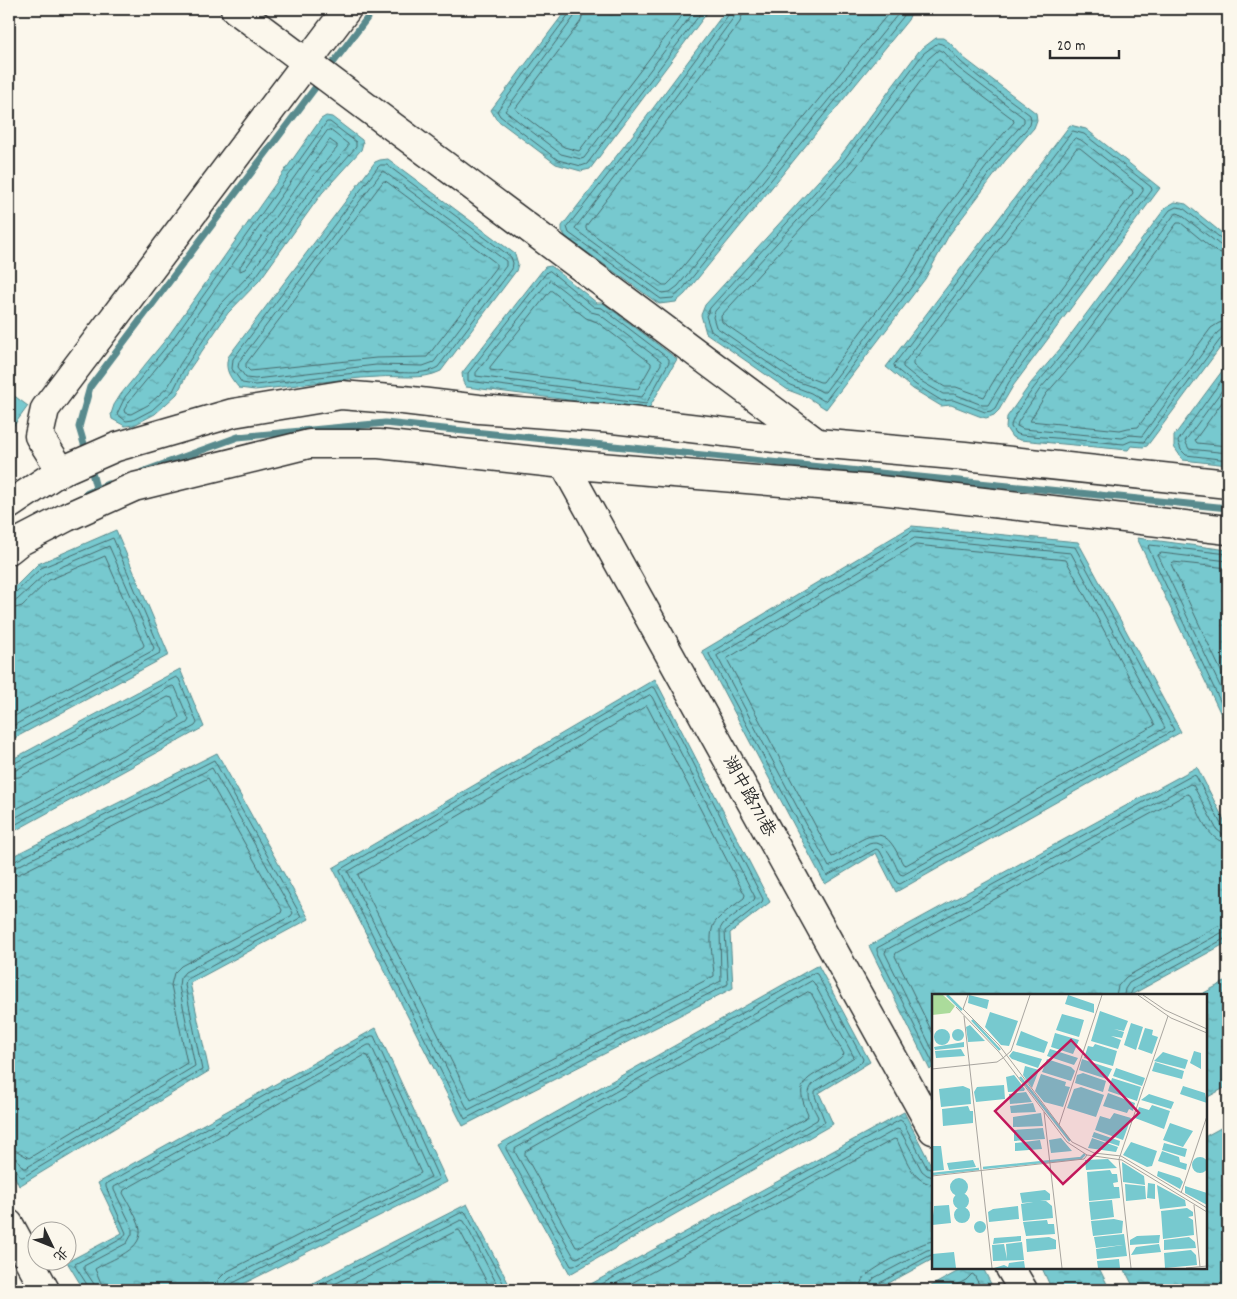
<svg xmlns="http://www.w3.org/2000/svg" width="1237" height="1299" font-family="Dekko,'LXGW WenKai TC',sans-serif">
	<defs>
		<pattern id="water-ripples" width="26" height="14" patternUnits="userSpaceOnUse" patternTransform="scale(1.25)"><rect width="26" height="14" fill="#77c9cf"/><path d="M2 4q2-2 4 0t4 0M15 11q2-2 4 0t4 0" fill="none" stroke="#62a3a8"/></pattern>
	</defs>
	<rect width="100%" height="100%" fill="#fbf7ec"/>
	<filter id="ink" filterUnits="userSpaceOnUse"><feTurbulence type="fractalNoise" baseFrequency=".02" numOctaves="2"/><feDisplacementMap in="SourceGraphic" scale="10" xChannelSelector="R" yChannelSelector="G"/><feConvolveMatrix kernelMatrix="1 2 1 2 8 2 1 2 1" color-interpolation-filters="sRGB"/></filter>
	<g filter="url(#ink)">
		<g fill="url(#water-ripples)" stroke="#598a8d">
			<path d="M567,9h143l-120,160 -9,2 -25,-7 -60,-45 -5,-9z"/>
			<path d="M727,9h183l1,4 -3,7 -223,274 -9,8 -17,2 -93,-67 -4,-6v-5l80,-103z"/>
			<path d="M936,38h7l7,5 14,15 72,55 1,7 -3,8 -29,33 -56,74 -24,44 -99,130 -17,-11 -21,-8 -82,-57 -5,-18 4,-10 134,-147 80,-107z"/>
			<path d="M326,116l6,1 30,23 1,3 -2,7 -39,43 -63,88 -31,32 -39,57 -12,24 -22,20 -21,11 -9,1 -13,-7 -1,-5 3,-9 7,-11 46,-56 154,-219z"/>
			<path d="M1070,125l16,4 74,59 -147,198 -14,24 -5,5 -8,3 -7,-2 -28,-11 -10,1 -28,-17 -27,-22z"/>
			<path d="M388,159l127,95 3,10 -2,7 -75,100c-20,10 -42,4 -64,6 -41,2 -82,9 -122,13l-16,-2c-8,-10 -15,-17 -11,-31l147,-195 5,-2z"/>
			<path d="M1175,202l11,2 42,34v99l-81,109 -4,1 -12,-1 -3,4 -108,-10 -8,-3 -6,-9 1,-11 24,-34 29,-34 106,-142z"/>
			<path d="M551,266l46,37h6l74,56 -29,51 -182,-23 -3,-5 -1,-9 83,-106z"/>
			<path d="M1228,363v102l-45,-5 -9,-13v-11z"/>
			<path d="M9,392l19,14 -19,26z"/>
			<path d="M912,526l166,16 103,190 -285,160 -20,-39 -51,31 -123,-233z"/>
			<path d="M116,530l53,125 -160,86v-148l29,-29z"/>
			<path d="M1137,538l91,12v179z"/>
			<path d="M180,669l24,58 -195,107v-73z"/>
			<path d="M655,679l115,223 -40,31 3,55 -270,138 -130,-258z"/>
			<path d="M217,753l92,166 -119,64 19,88 -190,115 -10,-22v-306z"/>
			<path d="M1197,767l31,61v114l-97,53h-198v72l-3,3 -61,-124z"/>
			<path d="M818,965l52,97 -51,31 14,31 -263,150 -72,-129z"/>
			<path d="M1228,980v106l-22,12v-103h-6z"/>
			<path d="M376,1028l71,154 -216,108h-147l-17,-28 55,-29 -24,-50z"/>
			<path d="M904,1112l29,57v90l-57,31h-296z"/>
			<path d="M1228,1124v166h-93l-11,-22h82v-132z"/>
			<path d="M467,1204l45,86h-213z"/>
			<path d="M964,1268h19l11,22h-70z"/>
			<path d="M1042,1268h57l11,22h-58z"/>
		</g>
		<g fill="none" stroke-linecap="round" stroke-linejoin="round">
			<g stroke="#496a6d" stroke-width="1">
				<path d="M570,9l-1,5 -72,97 3,5 58,44 23,6 6,-2 117,-155"/>
				<path d="M576,9l-2,8 -69,94 56,43 20,5 3,-1 112,-149"/>
				<path d="M584,9l-3,12 -66,88 49,38 15,4 108,-142"/>
				<path d="M730,9l-1,5 -83,112 -79,101 2,6 92,66 12,-1 9,-8 221,-273 3,-8"/>
				<path d="M736,9l-2,8 -83,113 -76,98 1,2 86,63 8,-1 8,-6 220,-272 1,-5"/>
				<path d="M744,9l-4,13 -83,112 -71,92v3l77,56h4l5,-5 220,-271"/>
				<path d="M938,43c10,1 16,13 23,19 22,20 47,36 69,53l1,5 -1,5 -29,33 -56,74 -25,44 -94,124 -2,1 -13,-8 -21,-8 -79,-54 -5,-15 4,-8 133,-147 80,-107z"/>
				<path d="M939,50l4,2 14,15 67,51v4l-28,32 -56,74 -25,45 -90,119h-3l-9,-5 -20,-7 -77,-53 -3,-10 2,-6 133,-146 80,-106z"/>
				<path d="M937,60h3l12,13 61,46 1,3 -24,27 -56,75 -25,44 -86,114h-3l-23,-9 -75,-51 -1,-6 133,-146z"/>
				<path d="M327,122h3l26,20v5l-37,43 -64,88 -31,32 -39,57 -12,24 -21,19 -19,10 -7,1 -9,-7 8,-17 46,-56z"/>
				<path d="M330,130l18,14v3l-34,39 -64,88 -31,32 -39,58 -12,23 -20,18 -17,9 -6,-1 -1,-3 6,-10 46,-56 151,-213z"/>
				<path d="M1073,131l11,3 67,53 1,3 -143,192 -14,26 -4,3 -6,1 -32,-12 -11,1 -26,-16 -21,-17 -1,-3z"/>
				<path d="M1076,138l5,2 62,48v3l-139,188 -16,26h-6l-28,-11h-11l-24,-14 -16,-13v-3l171,-225z"/>
				<path d="M330,140l7,5v3l-29,34 -63,87 -5,2v-4z"/>
				<path d="M1077,148h3l52,42 1,3 -135,181 -14,23 -28,-10h-11l-22,-13 -10,-9v-3z"/>
				<path d="M381,165h6l124,92 2,6 -1,6 -74,98c-17,10 -41,4 -60,5 -41,1 -83,9 -123,13l-13,-2 -10,-14 1,-10 145,-192z"/>
				<path d="M383,171l123,90v5l-72,96 -11,4 -47,-1 -121,14 -9,-1 -8,-11 1,-5z"/>
				<path d="M384,181l3,1 109,81v4l-69,90 -51,1 -126,13 -4,-4v-3z"/>
				<path d="M1228,241l-5,-1 -40,-32 -7,-1 -6,3c-42,54 -79,112 -124,163 -8,9 -35,43 -35,54l4,6 6,2 103,9 7,-3 13,1 78,-105 6,-2"/>
				<path d="M1228,247l-8,-2 -40,-31 -3,-1 -3,2 -105,141 -29,33 -22,33 -1,4 6,3 99,9 8,-3 12,1 75,-103 5,-4h6"/>
				<path d="M1228,255l-13,-4 -34,-28h-4l-102,138 -29,33 -16,27 90,9 8,-2 10,-1 73,-99 8,-5 9,-2"/>
				<path d="M550,271l44,36 8,1 67,51v3l-23,42 -178,-23v-8l79,-101z"/>
				<path d="M550,280l41,32 8,2 62,47v3l-19,33 -166,-21v-3z"/>
				<path d="M552,291l34,27 11,4 54,41v3l-13,23 -148,-19v-3l60,-76z"/>
				<path d="M1228,371l-50,70 3,9 5,5 42,5"/>
				<path d="M1228,382l-43,59 4,8 39,4"/>
				<path d="M1228,394l-33,46 2,3 31,3"/>
				<path d="M913,531l162,16 99,183 -274,154 -3,-1 -17,-32 -4,-2 -49,27 -118,-222z"/>
				<path d="M915,538l156,15 94,175 -262,147 -3,-1c-7,-12 -13,-36 -31,-30l-40,23 -112,-211z"/>
				<path d="M916,545l150,15 89,165 -249,140 -3,-1c-4,-7 -7,-15 -12,-21 -16,-22 -42,8 -59,14l-105,-198z"/>
				<path d="M1228,554l-78,-9 -2,2 80,171"/>
				<path d="M1228,561l-67,-8 -3,2 70,148"/>
				<path d="M1228,568l-55,-6 -2,2 57,122"/>
				<path d="M9,596l5,-2 27,-26 72,-30 48,113 -1,2 -151,82"/>
				<path d="M9,602l8,-2 28,-26 64,-28 45,102 -2,3 -143,77"/>
				<path d="M9,610l13,-4 27,-26 56,-24 39,89 -1,2 -134,72"/>
				<path d="M652,687l3,1 108,211 -1,3 -37,29 3,53 -263,135 -125,-249z"/>
				<path d="M650,695l2,2 103,200 -1,3 -31,24 -3,5 1,52 -253,129 -120,-238z"/>
				<path d="M647,706l98,189 -1,3c-9,7 -20,14 -28,23 -10,11 -2,41 -2,55l-243,124 -113,-225z"/>
				<path d="M9,765l4,-1 163,-87 3,2 18,44 -2,3 -186,102"/>
				<path d="M9,771l7,-1 156,-84 3,1 14,33 -2,3 -178,98"/>
				<path d="M9,778l10,-1 149,-80 4,1 7,19 -1,2 -169,94"/>
				<path d="M9,862h4l201,-102 87,156 -1,2 -114,62 -1,5 17,85 -179,107h-3l-6,-12 -5,-1"/>
				<path d="M9,869l7,-2 196,-99 81,145 -2,3 -106,56 -5,6 -1,8 16,80 -169,102h-3l-6,-9 -8,-2"/>
				<path d="M9,876l10,-2 189,-96 74,132 -1,3 -100,53 -7,7 -3,12 16,78 -158,95 -12,-7 -8,-1"/>
				<path d="M814,973l3,1 46,85 -1,3 -47,29v5l10,26 -251,144h-3l-65,-117v-2z"/>
				<path d="M812,981l2,2 40,74 -40,26c-11,11 -1,23 4,34l-1,3 -240,138 -3,-1 -59,-105v-3z"/>
				<path d="M808,992l3,1 33,61c-3,4 -8,7 -12,10 -26,16 -39,17 -24,50l-1,3 -228,130h-3l-51,-92v-3z"/>
				<path d="M1116,995l2,-9 8,-9 92,-51 10,-2"/>
				<path d="M1124,995l1,-6 4,-6 92,-50 7,-1"/>
				<path d="M1130,995l3,-6 91,-50 4,-1"/>
				<path d="M933,1034l-38,-78 1,-3 291,-159 3,1c9,16 17,47 38,48"/>
				<path d="M933,1051l-48,-98 1,-3 304,-166 3,1 24,45 5,4 6,1"/>
				<path d="M933,1063l-56,-112v-3l316,-173 3,1 26,50 6,3"/>
				<path d="M88,1290v-4l-13,-20v-2l48,-26 3,-5 -20,-46v-3l265,-148h3l65,143 -206,104 -2,3 -1,4"/>
				<path d="M95,1290l-1,-6 -10,-15v-3l43,-23 5,-9v-7l-18,-37v-3l254,-142h3l60,132 -201,101 -5,5 -1,7"/>
				<path d="M102,1290l-1,-7 -6,-14c15,-10 52,-19 44,-44 -4,-11 -10,-21 -16,-32l1,-3 241,-135 3,1 53,117 -195,99 -8,8 -2,10"/>
				<path d="M310,1290l154,-79 2,2 41,77"/>
				<path d="M323,1290l138,-70 3,1 36,69"/>
				<path d="M340,1290l118,-60 2,1 31,59"/>
				<path d="M591,1290l309,-170 3,2 24,46 6,2"/>
				<path d="M604,1290l293,-161 3,1 22,41 5,4 6,2"/>
				<path d="M619,1290l275,-151 3,1c8,16 15,43 36,44"/>
				<path d="M861,1290c0,-5 1,-10 5,-14 7,-8 57,-35 67,-35"/>
				<path d="M868,1290l2,-6 4,-6 53,-28 6,-1"/>
				<path d="M875,1290l3,-6 51,-28 4,-1"/>
				<path d="M947,1290l19,-10 6,-6 2,1 8,15"/>
			</g>
			<g stroke="#598a8d" stroke-width="7">
				<path d="M327,71l47,-62"/>
				<path d="M87,454l-8,-27 11,-40 231,-307"/>
				<path d="M90,465l6,23"/>
				<path d="M142,472l96,-35 147,-14 843,85"/>
				<path d="M86,494l22,-10"/>
			</g>
			<g stroke="#2b2b2b" stroke-width="31">
				<g id="minor">
					<path d="M235,9l582,434"/>
					<path d="M564,464l369,666"/>
					<path d="M62,472l-23,-36 6,-27 302,-400"/>
					<path d="M9,505l48,-32 59,-26 117,-34 108,-18 62,5 76,9 134,10 204,24 148,13 263,28"/>
					<path d="M9,550l10,-8 48,-25 67,-30 175,-43h70l185,20 315,26 349,40"/>
					<path d="M9,1224l36,66"/>
					<path d="M1010,1268l13,22"/>
				</g>
			</g>
			<use href="#minor" stroke="#fbf7ec" stroke-width="28"/>
		</g>
	</g>
	<g text-anchor="middle" dominant-baseline="central" stroke-width="5" stroke-linejoin="round" paint-order="stroke">
		<g font-size="18" fill="#2b2b2b" stroke="#fbf7ec">
			<text transform="translate(748 797) rotate(61)">湖中路771巷</text>
		</g>
	</g>
	<g transform="translate(932 994)">
		<rect width="275" height="275" fill="#fbf7ec"/>
		<path d="M0,1h11l12,11 -5,7 -18,2z" fill="#abdb9b"/>
		<path d="M37,1l20,5 -2,9 -19,-6zM136,1l26,9v9l-29,-9zM168,17l28,10 -4,10 -10,-2 10,3 -2,6 -11,-2 10,4 -3,9 -27,-8zM58,18l28,9 -9,25 -8,-1 -16,-18zM130,20l22,6 -5,17 -23,-7zM199,29l12,4 -7,23 -12,-5zM38,31l15,16 -17,1 -2,-15zM213,34l8,2 -1,5 6,2 -6,17 -14,-5zM20 41a6 6 0 1 1 12 0a6 6 0 1 1-12 0ZM2 43a8 8 0 1 1 16 0a8 8 0 1 1-16 0ZM89,37l27,11 -4,11 -28,-8zM123,39l24,7 -6,14 -22,-7zM32,48v5l-29,3 -1,-3zM163,50l22,7 -4,15 -29,-8 4,-12 5,1zM29,55l4,7 -29,2 -1,-7zM118,55l28,9 -4,7 -27,-9zM81,57l29,8 -4,9 -26,-9 -3,-3zM262,57l7,2v16l-11,-6zM231,58l25,8 -3,9 -31,-8zM115,65l24,8 4,4 -4,10 -29,-9zM150,65l30,10 -5,10 -28,-9zM223,68l29,9 -2,8 -30,-8zM93,72l14,4 -7,18 -9,-13zM184,74l29,10 -3,8 -29,-10zM151,79l23,8 -3,11 -28,-9 2,-8zM109,80l25,8 -1,4 5,1 -7,20 -19,-5 -9,-11zM82,81l11,14 -1,2 -16,1 -2,-15zM180,84l29,9 -4,14 -29,-10zM72,91l1,14 -29,3 -2,-10 3,-5zM31,92l7,3 1,15 -30,3 -2,-18zM251,92l22,7 2,10 -27,-9zM149,93l23,8 -8,22 -29,-9 7,-19zM94,98l6,10 -22,2 -1,-10zM176,99l27,10 -2,8 -4,-2 -2,4 -24,-7zM217,100l25,8 -3,7 -30,-9zM101,109l3,9 -25,1 -1,-7zM220,111l18,6 -6,18 -29,-11 4,-11 10,3zM36,112l2,5h3v12l-30,3 -1,-17zM109,119l2,13 -30,1v-10zM182,119l17,5 -8,22 -28,-10 5,-14 10,3zM238,129l23,8 -10,16 -20,-7zM111,134l2,11 -31,2v-11zM162,138l26,9 -1,5 -27,-9zM129,144l11,13 -21,2 -2,-13zM160,144l26,9 -2,5 -28,-4zM108,146l2,9 -27,2v-8zM199,148l26,9 -5,15 -5,1 -24,-12zM232,149l23,6 -2,8 -23,-7zM0,152h9l3,24 -12,1zM230,157l17,6 1,5 7,2 -1,6 -28,-9zM260 171a8 8 0 1 1 16 0a8 8 0 1 1-16 0ZM176,165l9,9 -31,2 -1,-10zM41,166l3,7 -27,3 -2,-7zM190,168l22,14 1,9 -22,-3zM178,176l2,4h5l1,8 -5,1 1,4h5l1,11 -31,3 -2,-29zM226,177l22,7 3,4 -3,7 -23,-13zM18 193a9 9 0 1 1 18 0a9 9 0 1 1-18 0ZM216,189l7,1v15l-8,-1zM193,190l20,2 1,13 -20,2zM225,191l28,15 1,6 -26,3zM253,192l22,7v12l-22,-12zM113,196l5,4v6l-10,1h6l6,5 1,12 -30,3 -2,-17 12,-2 -11,1 -2,-10zM21 207a8 8 0 1 1 16 0a8 8 0 1 1-16 0ZM180,206l2,17 -23,3 -2,-18zM17,211l2,18 -19,2 2,-19zM86,212l1,13 -30,3 -1,-10 5,-3zM22 221a8 8 0 1 1 16 0a8 8 0 1 1-16 0ZM255,214l6,4v4l-5,1 5,3 1,15 -31,4 -2,-28zM182,225l9,2 -1,12 -29,3 -2,-15zM115,226l1,4h6l1,10 -29,2 -3,-14zM42 233a6 6 0 1 1 12 0a6 6 0 1 1-12 0ZM192,240l3,22 -30,3 -1,-10 27,-4 -27,3 -2,-11zM228,241l-1,8 -29,2v-5l7,-4zM89,242v5l-28,3 1,-6zM117,243l7,3v9l-29,3 -1,-13zM257,243l6,5 1,6 -32,2v-10zM90,248l2,18 -31,1 -1,-16 12,-1 3,15 -1,-15zM227,250l2,8 -30,3 5,-8zM259,256l5,5 1,10 -32,3 -1,-15zM22,258l2,16h-24v-14zM187,265l1,9h-22l-1,-7zM92,267l1,7h-31l10,-3 4,2 1,-4z" fill="#77c9cf"/>
		<path fill="none" stroke="#77c9cf" stroke-width="2.5" d="M15,1l15,15M40,26l28,30M88,83l50,64M51,174l98,-10 4,-4M0,180l47,-5"/>
		<path fill="none" stroke="#a8a59f" stroke-width="1" d="M36,1l-5,14 36,36 73,97 22,11 27,3 86,52M206,1l33,23 36,15M211,1l22,15 42,19M24,13l43,45 68,90 20,13 35,5 85,52M32,22l28,252M0,75l65,-7 6,-4 8,-7 19,-56M112,118l18,156M127,131l43,-130M0,182l152,-17 3,-4M249,199l26,-77M262,211l6,62M199,274l-12,-109 49,-143M254,274l21,-2"/>
		<path fill="#c2185b" fill-opacity="0.15" stroke="#c2185b" stroke-width="2.5" d="M139,46l68,73 -76,71 -68,-73z"/>
		<rect width="275" height="275" fill="none" stroke="#2b2b2b" stroke-width="2.5"/>
	</g>
	<rect width="1237" height="1299" fill="none" stroke="#fbf7ec" stroke-width="30"/>
	<rect x="15" y="15" width="1207" height="1269" fill="none" stroke="#2b2b2b" stroke-width="2" filter="url(#ink)"/>
	<g transform="translate(52 1246) rotate(133)"><circle r="24" fill="#fbf7ec" stroke="#a8a59f"/>
	<path d="M0-4L9 19L0 12L-9 19Z" fill="#2b2b2b"/>
	<text y="-8" font-size="14" font-weight="bold" text-anchor="middle" fill="#2b2b2b">北</text>
	</g>
	<path d="M1050 50v8h69v-8" fill="none" stroke="#2b2b2b" stroke-width="2.5"/>
	<text x="1057" y="50" font-size="15" fill="#2b2b2b" stroke="#fbf7ec" stroke-width="4" paint-order="stroke">20 m</text>
</svg>
